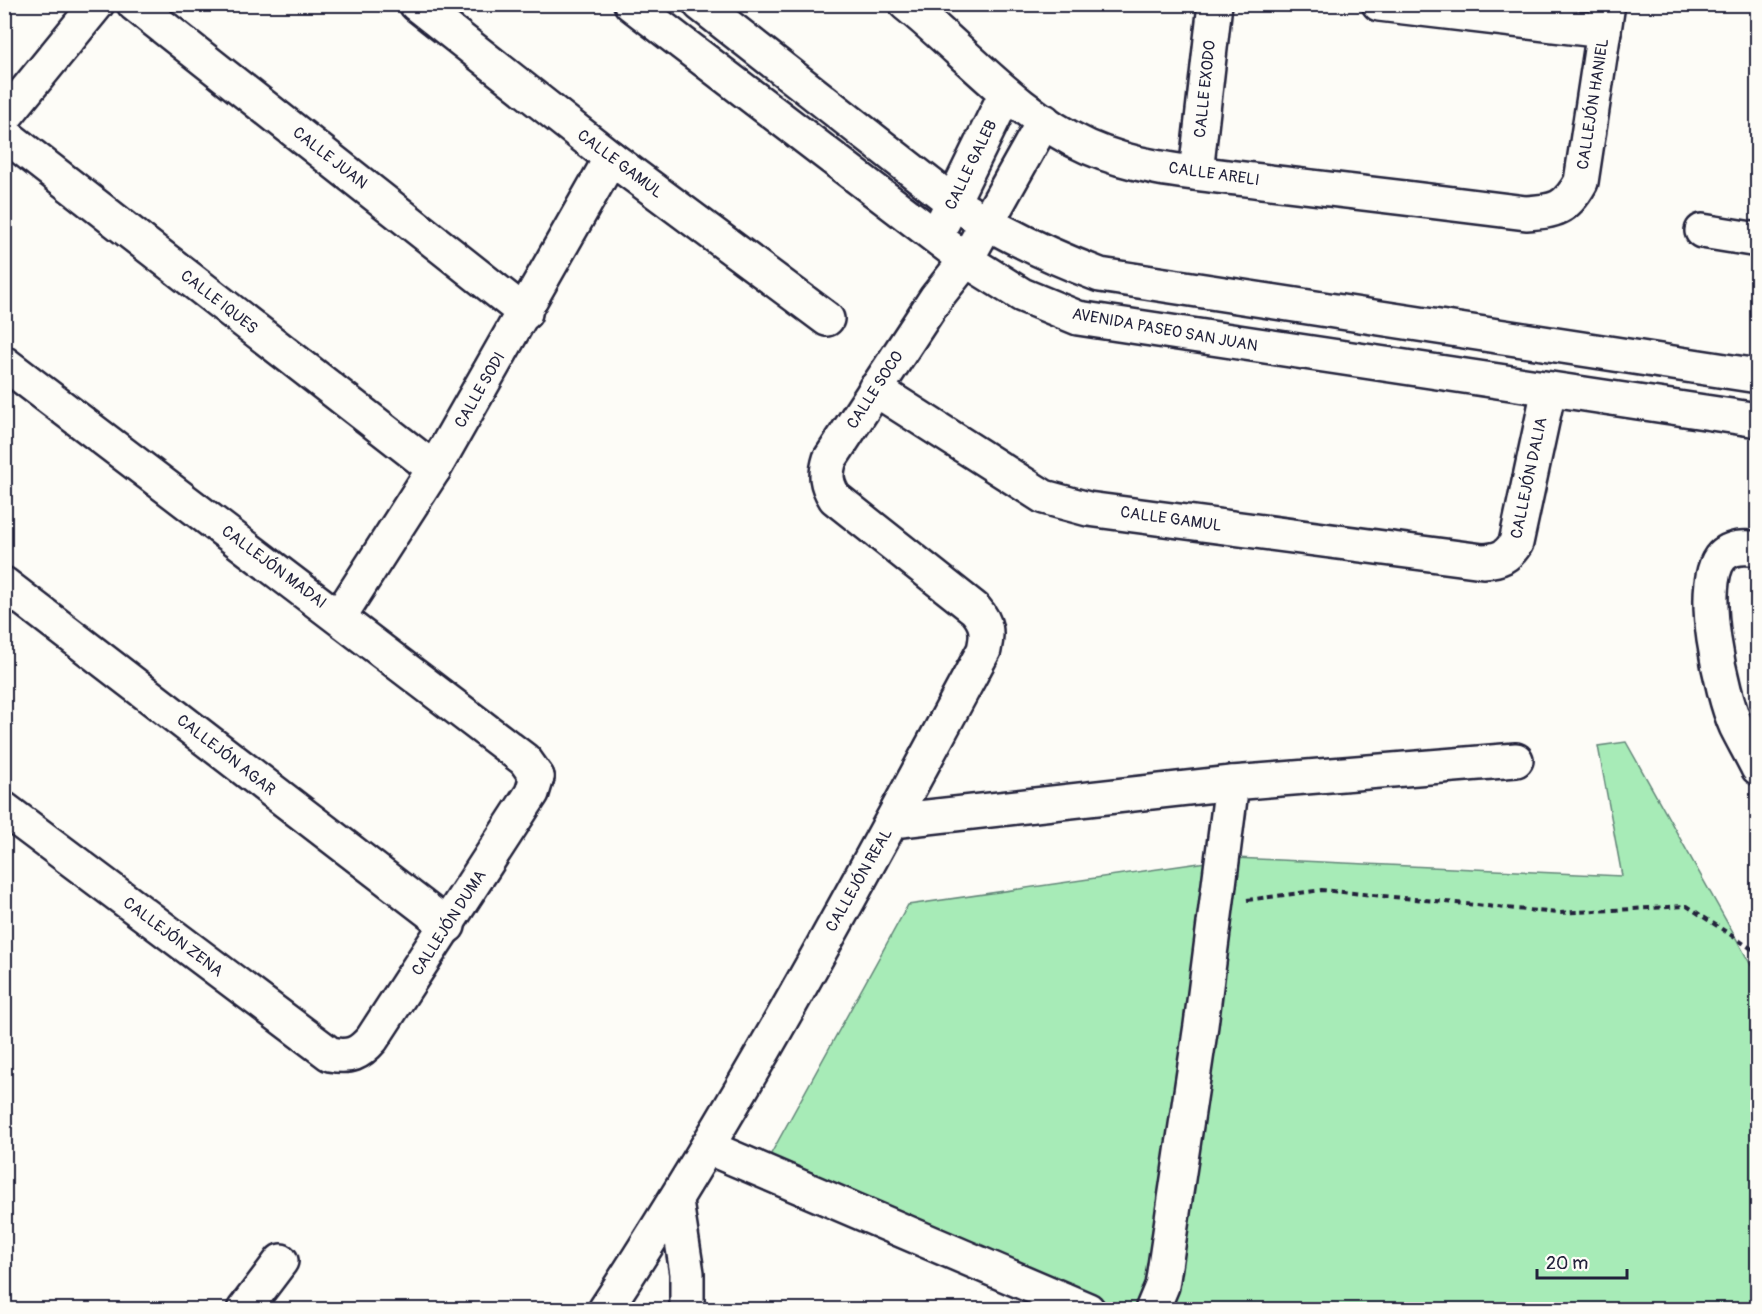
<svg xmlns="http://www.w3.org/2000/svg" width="1762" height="1314" font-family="Pangolin,sans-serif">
	<rect width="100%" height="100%" fill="#fdfcf7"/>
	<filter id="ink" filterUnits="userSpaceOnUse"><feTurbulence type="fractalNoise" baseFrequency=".0167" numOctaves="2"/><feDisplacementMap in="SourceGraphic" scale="12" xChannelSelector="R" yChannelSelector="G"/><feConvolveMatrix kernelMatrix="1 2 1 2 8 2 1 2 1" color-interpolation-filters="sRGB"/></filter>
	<g filter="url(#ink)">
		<path fill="#a7ebb7" stroke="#648679" stroke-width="1.5" d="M1626,742l125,223 6,6v338h-712l-289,-128 152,-276 326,-47 388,18 -24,-130z"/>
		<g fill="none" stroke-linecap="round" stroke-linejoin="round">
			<g stroke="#22223b" stroke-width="38">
				<g id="minor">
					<path d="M134,4l391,309"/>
					<path d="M416,4l195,154 216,161"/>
					<path d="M631,4l335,256 56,35 56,23 680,102"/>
					<path d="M700,4l251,197c48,31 96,54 149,74l658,101"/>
					<path d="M906,4c60,48 111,111 182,143 56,25 122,27 182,35 85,10 171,20 256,31 30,-2 40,-4 55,-31l27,-178"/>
					<path d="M1379,4l225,27"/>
					<path d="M4,118l93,-114"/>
					<path d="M4,134l430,335"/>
					<path d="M1196,173l19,-169"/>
					<path d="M943,222l63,-129"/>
					<path d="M1702,231l56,9"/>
					<path d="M4,363l521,397 12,17"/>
					<path d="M875,389l169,108 44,12 395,52c17,-1 24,-4 33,-18l33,-154"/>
					<path d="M1758,549c-12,-2 -27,-2 -36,7 -26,27 0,139 14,170 7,14 15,28 22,42"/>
					<path d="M4,584l444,342"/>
					<path d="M339,617l95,-148 177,-311"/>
					<path d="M4,809l326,245c20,4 29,0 42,-15l160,-246 5,-16"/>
					<path d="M892,821l340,-38 284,-23"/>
					<path d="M707,1147l381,163"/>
					<path d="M676,1202l11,71v37"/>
					<path d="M244,1310l37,-49"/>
					<path d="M605,1310c139,-212 259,-437 379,-660 4,-18 3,-27 -9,-41l-140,-111c-9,-14 -10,-23 -5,-39l106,-161 30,-38 78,-139"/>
					<path d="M1152,1310l10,-24 39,-261 31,-242"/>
				</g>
			</g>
			<path stroke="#22223b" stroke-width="4" stroke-dasharray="6 4.5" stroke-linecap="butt" d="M1247,900l75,-10 236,23 129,-7 71,47"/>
			<use href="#minor" stroke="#fdfcf7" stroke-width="33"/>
		</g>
	</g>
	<g text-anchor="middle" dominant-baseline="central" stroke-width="5" stroke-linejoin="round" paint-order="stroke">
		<g font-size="16" fill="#22223b" stroke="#fdfcf7">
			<text transform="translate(1205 89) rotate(-84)">CALLE EXODO</text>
			<text transform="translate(1593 104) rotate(-81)">CALLEJÓN HANIEL</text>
			<text transform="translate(330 158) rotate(38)">CALLE JUAN</text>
			<text transform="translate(620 164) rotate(37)">CALLE GAMUL</text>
			<text transform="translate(971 165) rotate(-64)">CALLE GALEB</text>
			<text transform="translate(1214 174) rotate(8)">CALLE ARELI</text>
			<text transform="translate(219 302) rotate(38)">CALLE IQUES</text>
			<text transform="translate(1165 330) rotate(10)">AVENIDA PASEO SAN JUAN</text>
			<text transform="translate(480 390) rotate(-60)">CALLE SODI</text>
			<text transform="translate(875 390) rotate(-57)">CALLE SOCO</text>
			<text transform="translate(1529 478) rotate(-78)">CALLEJÓN DALIA</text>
			<text transform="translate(1171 519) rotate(8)">CALLE GAMUL</text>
			<text transform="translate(274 567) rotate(37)">CALLEJÓN MADAI</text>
			<text transform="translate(226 755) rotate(38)">CALLEJÓN AGAR</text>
			<text transform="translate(859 880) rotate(-60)">CALLEJÓN REAL</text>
			<text transform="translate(449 923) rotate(-57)">CALLEJÓN DUMA</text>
			<text transform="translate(173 937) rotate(37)">CALLEJÓN ZENA</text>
		</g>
	</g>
	<rect width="1762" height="1314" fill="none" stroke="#fdfcf7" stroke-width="24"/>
	<rect x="12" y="12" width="1738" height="1290" fill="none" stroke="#22223b" stroke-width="2" filter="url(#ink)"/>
	<path d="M1537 1269v9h90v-9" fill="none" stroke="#22223b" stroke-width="3"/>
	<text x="1546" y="1269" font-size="18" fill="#22223b" stroke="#fdfcf7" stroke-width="4.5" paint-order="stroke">20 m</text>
</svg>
